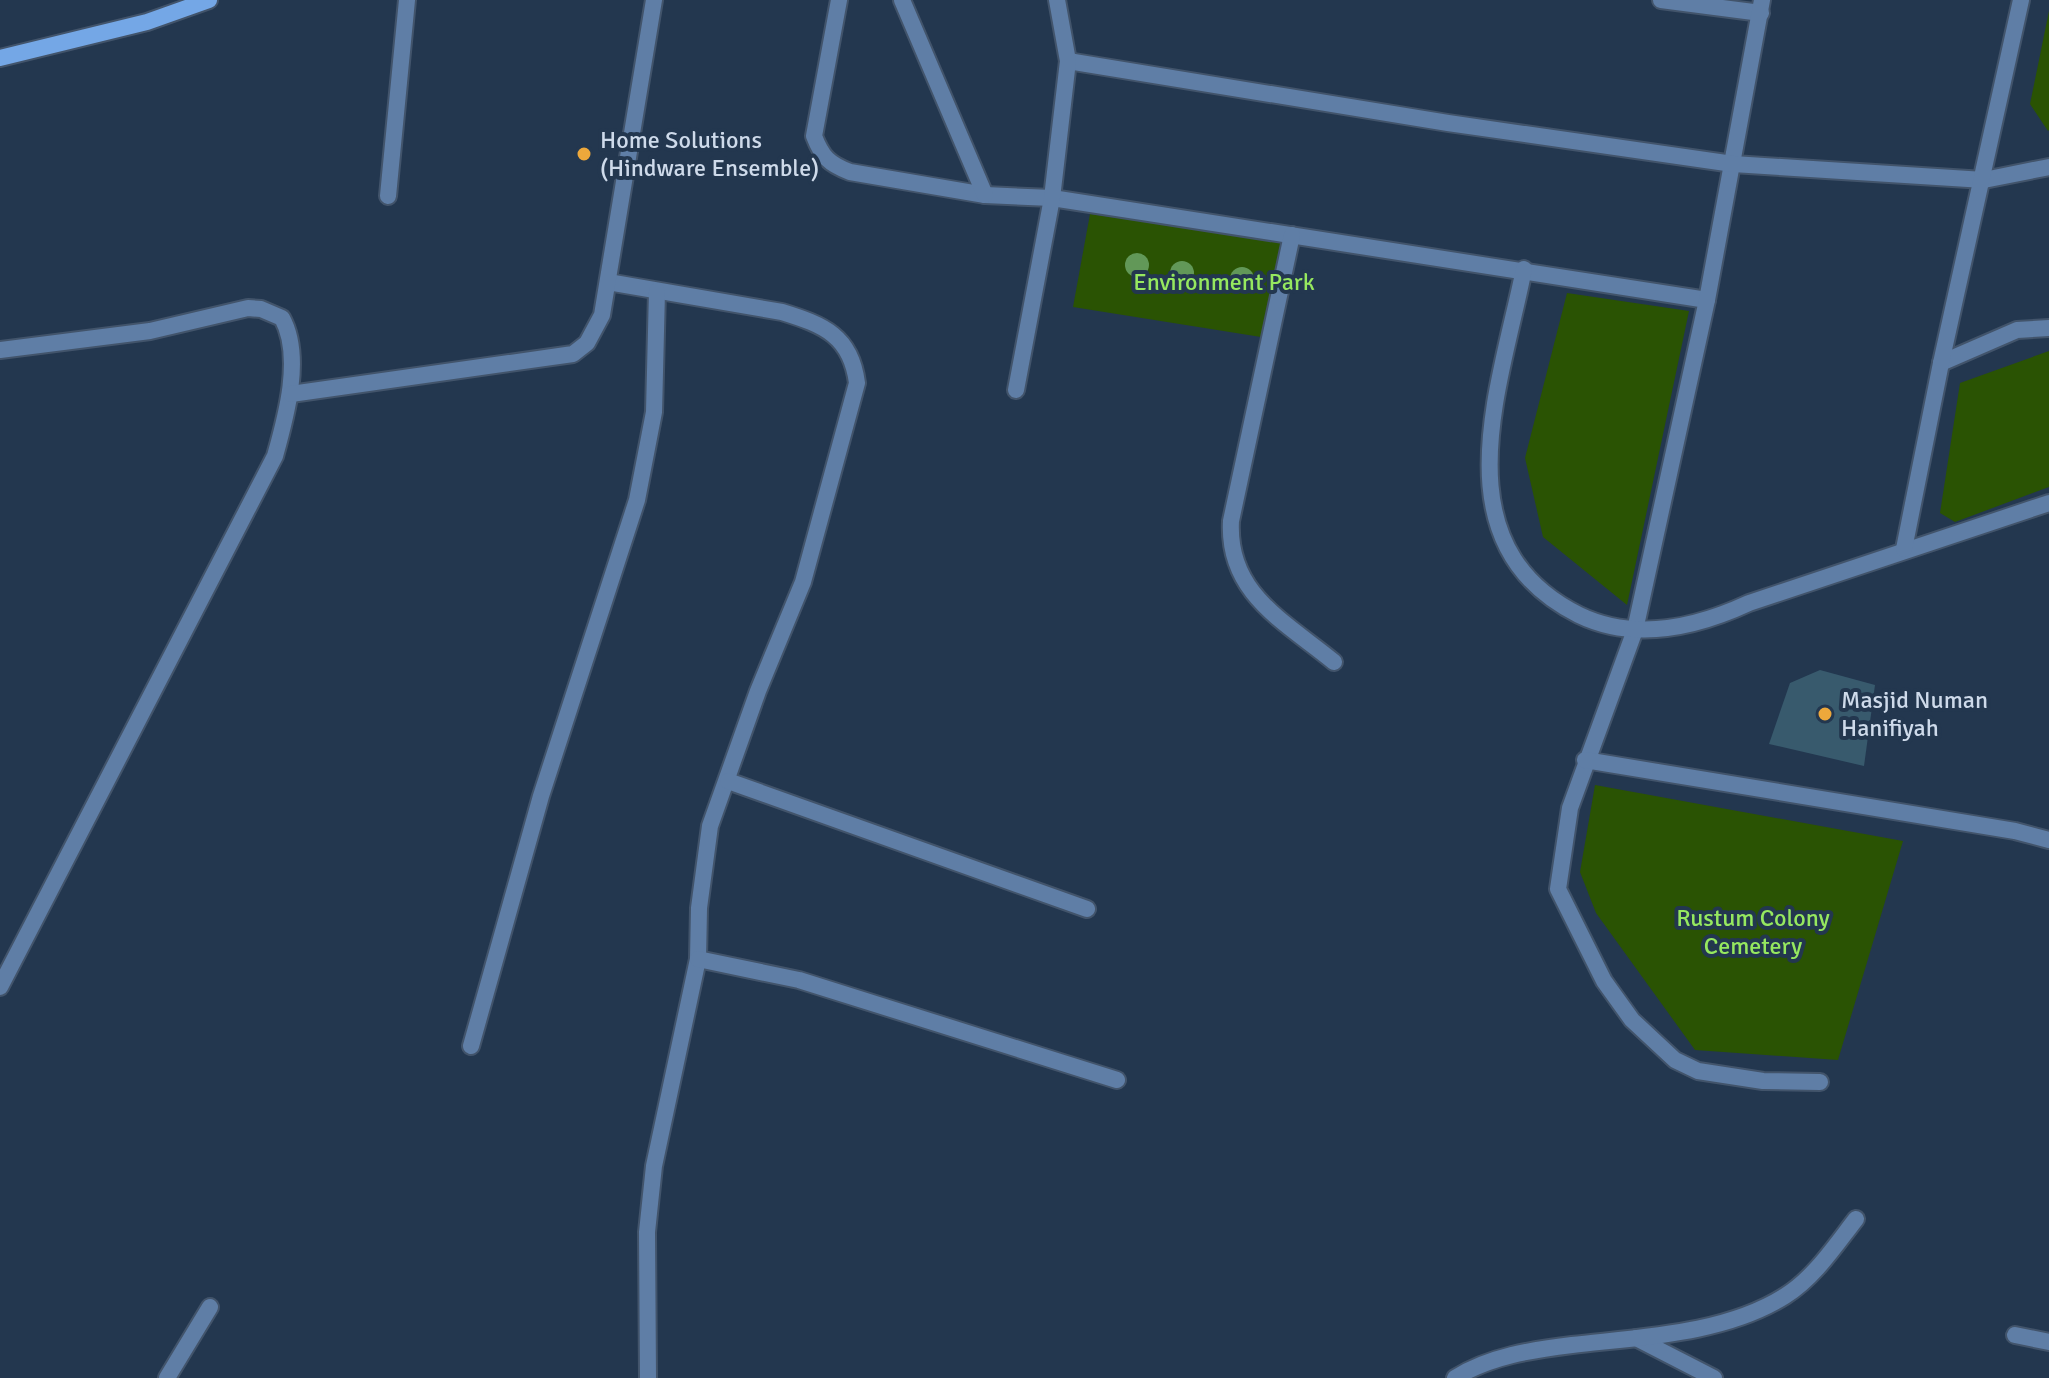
<svg xmlns="http://www.w3.org/2000/svg" width="2049" height="1378" font-family="Signika,sans-serif">
	<rect width="100%" height="100%" fill="#23374f"/>
	<g fill="#2a5303">
		<path d="M2049,11v119l-1,1 -18,-27z"/>
		<path d="M1090,214l193,28 -22,95 -188,-30z"/>
		<path d="M1567,293l122,18 -62,294 -84,-68 -18,-79z"/>
		<path d="M2049,351v136l-94,35 -15,-9 20,-130z"/>
		<path d="M1595,785l308,56 -65,219 -143,-10 -99,-137 -16,-41z"/>
	</g>
	<path fill="#385a6d" d="M1820,670l55,15 -11,81 -95,-22 21,-61z"/>
	<g fill="none" stroke-linecap="round" stroke-linejoin="round">
		<g stroke="#42546b" stroke-width="20">
			<g id="street">
				<path d="M839,0l-25,136c8,21 15,28 36,36l135,23 67,3 655,102"/>
				<path d="M902,0l83,195"/>
				<path d="M1661,0l100,13"/>
				<path d="M1762,0l-55,300 -72,330 -65,178 -12,81 46,92 28,39 43,40 23,11 65,10 57,1"/>
				<path d="M1068,61l380,62 285,41 251,16 65,-13"/>
				<path d="M388,196l19,-196"/>
				<path d="M1292,235l-61,286c-4,72 53,100 103,141"/>
				<path d="M1524,269c-24,119 -86,276 55,346 56,27 116,13 170,-12l300,-100"/>
				<path d="M608,282l174,30c42,13 69,24 75,71l-54,199 -45,109 -48,135 -11,82 -1,51 -44,207 -7,66 1,146"/>
				<path d="M0,350l150,-19 98,-23 13,1 21,9c21,38 4,99 -7,138l-275,531"/>
				<path d="M1941,363l76,-33 32,-2"/>
				<path d="M1016,390l36,-192 16,-137 -11,-61"/>
				<path d="M291,394l282,-40 14,-11 15,-28 52,-315"/>
				<path d="M1904,549l37,-186 80,-363"/>
				<path d="M1585,760l430,71 34,9"/>
				<path d="M728,781l359,128"/>
				<path d="M698,959l101,21 318,100"/>
				<path d="M471,1046l70,-250 96,-296 17,-88 3,-121"/>
				<path d="M2015,1335l34,7"/>
				<path d="M1636,1338l78,40"/>
				<path d="M167,1378l43,-71"/>
				<path d="M1455,1378c35,-22 77,-28 117,-33 69,-8 153,-11 213,-49 29,-18 50,-50 71,-77"/>
			</g>
		</g>
		<g stroke="#42546b" stroke-width="20">
			<path id="secondary" d="M0,58l147,-36 62,-22"/>
		</g>
		<use href="#street" stroke="#5f7ea6" stroke-width="16"/>
		<use href="#secondary" stroke="#74a7e6" stroke-width="16"/>
	</g>
	<g fill="#629858">
		<circle cx="1137" cy="265" r="12"/>
		<circle cx="1182" cy="273" r="12"/>
		<circle cx="1242" cy="279" r="12"/>
	</g>
	<g fill="#eda83b" stroke="#23374f" stroke-width="3">
		<circle cx="584" cy="154" r="8"/>
		<circle cx="1825" cy="714" r="8"/>
	</g>
	<g text-anchor="middle" dominant-baseline="central" stroke-width="8" stroke-linejoin="round" paint-order="stroke">
		<g font-size="24" fill="#cedaea" stroke="#23374f" text-anchor="start">
			<text x="600" y="140">Home Solutions<tspan x="600" dy="28">(Hindware Ensemble)</tspan></text>
			<text x="1841" y="700">Masjid Numan<tspan x="1841" dy="28">Hanifiyah</tspan></text>
		</g>
		<g font-size="24" fill="#96e85f" stroke="#23374f">
			<text x="1224" y="282">Environment Park</text>
			<text x="1753" y="918">Rustum Colony<tspan x="1753" dy="28">Cemetery</tspan></text>
		</g>
	</g>
</svg>
